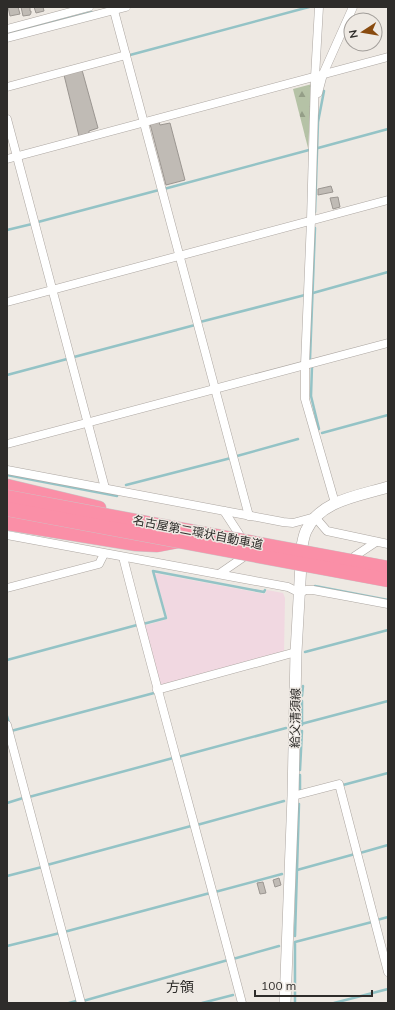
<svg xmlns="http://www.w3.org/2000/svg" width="395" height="1010" font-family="Mulish,'Noto Sans JP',sans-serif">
	<defs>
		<pattern id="forest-firs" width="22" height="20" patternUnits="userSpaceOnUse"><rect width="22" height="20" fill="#b5c2a6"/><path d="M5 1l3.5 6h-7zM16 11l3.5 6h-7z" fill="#949e87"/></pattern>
	</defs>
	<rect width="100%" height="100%" fill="#eee9e3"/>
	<path fill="#f1d8e1" d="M154,573l111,21 2,-4 16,3 2,5 -1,55 -125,33 -16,-60 25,-7z"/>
	<path fill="url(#forest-firs)" d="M312,84l-4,64 -15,-59z"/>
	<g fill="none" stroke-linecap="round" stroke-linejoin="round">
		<g stroke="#94c3c6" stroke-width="2.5">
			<path d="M7,34l85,-22"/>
			<path d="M130,55l179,-48"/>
			<path d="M318,148l70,-19"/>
			<path d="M164,189l145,-39"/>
			<path d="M315,212l3,-90 6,-31"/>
			<path d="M38,222l121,-32"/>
			<path d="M7,230l25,-6"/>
			<path d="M313,293l75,-21"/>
			<path d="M200,322l105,-27"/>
			<path d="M74,357l121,-32"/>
			<path d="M310,359l5,-131"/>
			<path d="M313,366h-1l-1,30 8,33"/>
			<path d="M7,375l60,-16"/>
			<path d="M322,433l66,-18"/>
			<path d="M237,456l61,-17"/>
			<path d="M7,475l110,21"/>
			<path d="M126,485l105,-27"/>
			<path d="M315,586l73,14"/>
			<path d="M143,624l23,-6 -13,-47 111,21 1,-2"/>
			<path d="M305,652l83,-22"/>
			<path d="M7,660l130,-35"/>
			<path d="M302,696l1,-10"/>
			<path d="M7,716l2,7"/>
			<path d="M301,724l87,-23"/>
			<path d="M302,725v-24"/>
			<path d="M11,731l143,-38"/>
			<path d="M178,757l108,-29"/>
			<path d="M300,770l2,-39"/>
			<path d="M343,785l45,-12"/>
			<path d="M300,791v-16"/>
			<path d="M29,797l144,-39"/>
			<path d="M7,803l16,-5"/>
			<path d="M197,825l87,-24"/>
			<path d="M360,853l28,-8"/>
			<path d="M47,867v-2l144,-39"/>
			<path d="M297,870l58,-16"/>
			<path d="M7,876l35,-9"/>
			<path d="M215,892l67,-18"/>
			<path d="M377,920l11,-3"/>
			<path d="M64,932l146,-39"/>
			<path d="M295,936l4,-132"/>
			<path d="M7,946l53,-13"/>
			<path d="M233,959l46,-13"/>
			<path d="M83,1001l145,-41"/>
			<path d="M69,1003l7,-2"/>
			<path d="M202,1003l31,-8"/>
			<path d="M295,1003v-61l77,-20"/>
			<path d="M334,1003l54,-14"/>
		</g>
	</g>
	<g fill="#c0bbb5" stroke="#9b9691">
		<path d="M8,7h10l2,7 -10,2z"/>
		<path d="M21,7h9v4h1v2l-1,2 -7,1z"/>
		<path d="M34,7h9l1,4 -8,2z"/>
		<path d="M82,70l16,58 -9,3v2l-10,3 -15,-61z"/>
		<path d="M159,122l1,3 10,-2 15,57 -19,5 -16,-61z"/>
		<path d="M331,186l2,6 -15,3v-6z"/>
		<path d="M338,197l2,10 -7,2 -3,-11z"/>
		<path d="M279,878l2,7 -6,2 -2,-7z"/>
		<path d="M263,882l3,11 -6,1 -3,-11z"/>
	</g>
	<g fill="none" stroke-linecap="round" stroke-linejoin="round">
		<g stroke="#ada7a2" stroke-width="9">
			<g id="minor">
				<path d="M113,7l136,509"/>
				<path d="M319,7l-4,70 -4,143 -6,145v34l30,104"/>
				<path d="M7,29l82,-22"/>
				<path d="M7,38l119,-31"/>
				<path d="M7,87l119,-32"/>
				<path d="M318,93l5,-19 30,-67"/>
				<path d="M7,119l98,369"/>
				<path d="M7,159l381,-102"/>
				<path d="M7,302l381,-102"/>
				<path d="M7,444l381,-101"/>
				<path d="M7,470l276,52 10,1 22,-6 12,14 61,13"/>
				<path d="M224,511l15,23"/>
				<path d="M7,535l281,52 12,6 6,-3h7l75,14"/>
				<path d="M355,556l21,-14"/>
				<path d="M123,557c38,149 80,297 119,446"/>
				<path d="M219,574l29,-20"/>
				<path d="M7,588l92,-24 5,-10"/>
				<path d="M157,690l139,-38"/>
				<path d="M7,725l74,278"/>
				<path d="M293,796l46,-12 49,188"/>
			</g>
		</g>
		<g stroke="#ada7a2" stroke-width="12">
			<path id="secondary" d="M285,1003l8,-207 3,-144 6,-106c1,-5 2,-11 4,-15 14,-31 53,-35 82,-44"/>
		</g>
		<g stroke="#c9c8c8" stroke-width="15">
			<g id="motorway">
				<path d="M7,486l92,22"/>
				<path d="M7,523l129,21 21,1 21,-4"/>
			</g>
		</g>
		<use href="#minor" stroke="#fff" stroke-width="8"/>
		<use href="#secondary" stroke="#fff" stroke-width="11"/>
		<use href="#motorway" stroke="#fa8fa7" stroke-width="14"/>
		<g stroke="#c9c8c8" stroke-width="15" stroke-linecap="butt">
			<g id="motorway-bridge">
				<path d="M7,497l381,71"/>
				<path d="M7,509l381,71"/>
			</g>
		</g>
		<use href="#motorway-bridge" stroke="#fa8fa7" stroke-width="14"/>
	</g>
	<g text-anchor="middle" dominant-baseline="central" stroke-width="3" stroke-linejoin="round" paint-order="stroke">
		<g font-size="12" fill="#2e2c2a" stroke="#eee9e3">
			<text transform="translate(198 532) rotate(11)">名古屋第二環状自動車道</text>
			<text transform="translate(295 718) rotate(-89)">給父清須線</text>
		</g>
		<g font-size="14" fill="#2e2c2a" stroke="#eee9e3">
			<text x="180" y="987">方領</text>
		</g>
	</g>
	<rect width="395" height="1010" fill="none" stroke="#2e2c2a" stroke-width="16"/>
	<g transform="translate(363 32) rotate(258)"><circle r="19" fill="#eee9e3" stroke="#a19d99"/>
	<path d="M0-3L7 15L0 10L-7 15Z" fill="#894b0f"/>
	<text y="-6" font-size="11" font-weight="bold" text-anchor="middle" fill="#2e2c2a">N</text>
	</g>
	<path d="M255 990v6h117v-6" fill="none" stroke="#2e2c2a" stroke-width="2"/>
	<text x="261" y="990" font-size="12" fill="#2e2c2a" stroke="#eee9e3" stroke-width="3" paint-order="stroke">100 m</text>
</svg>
